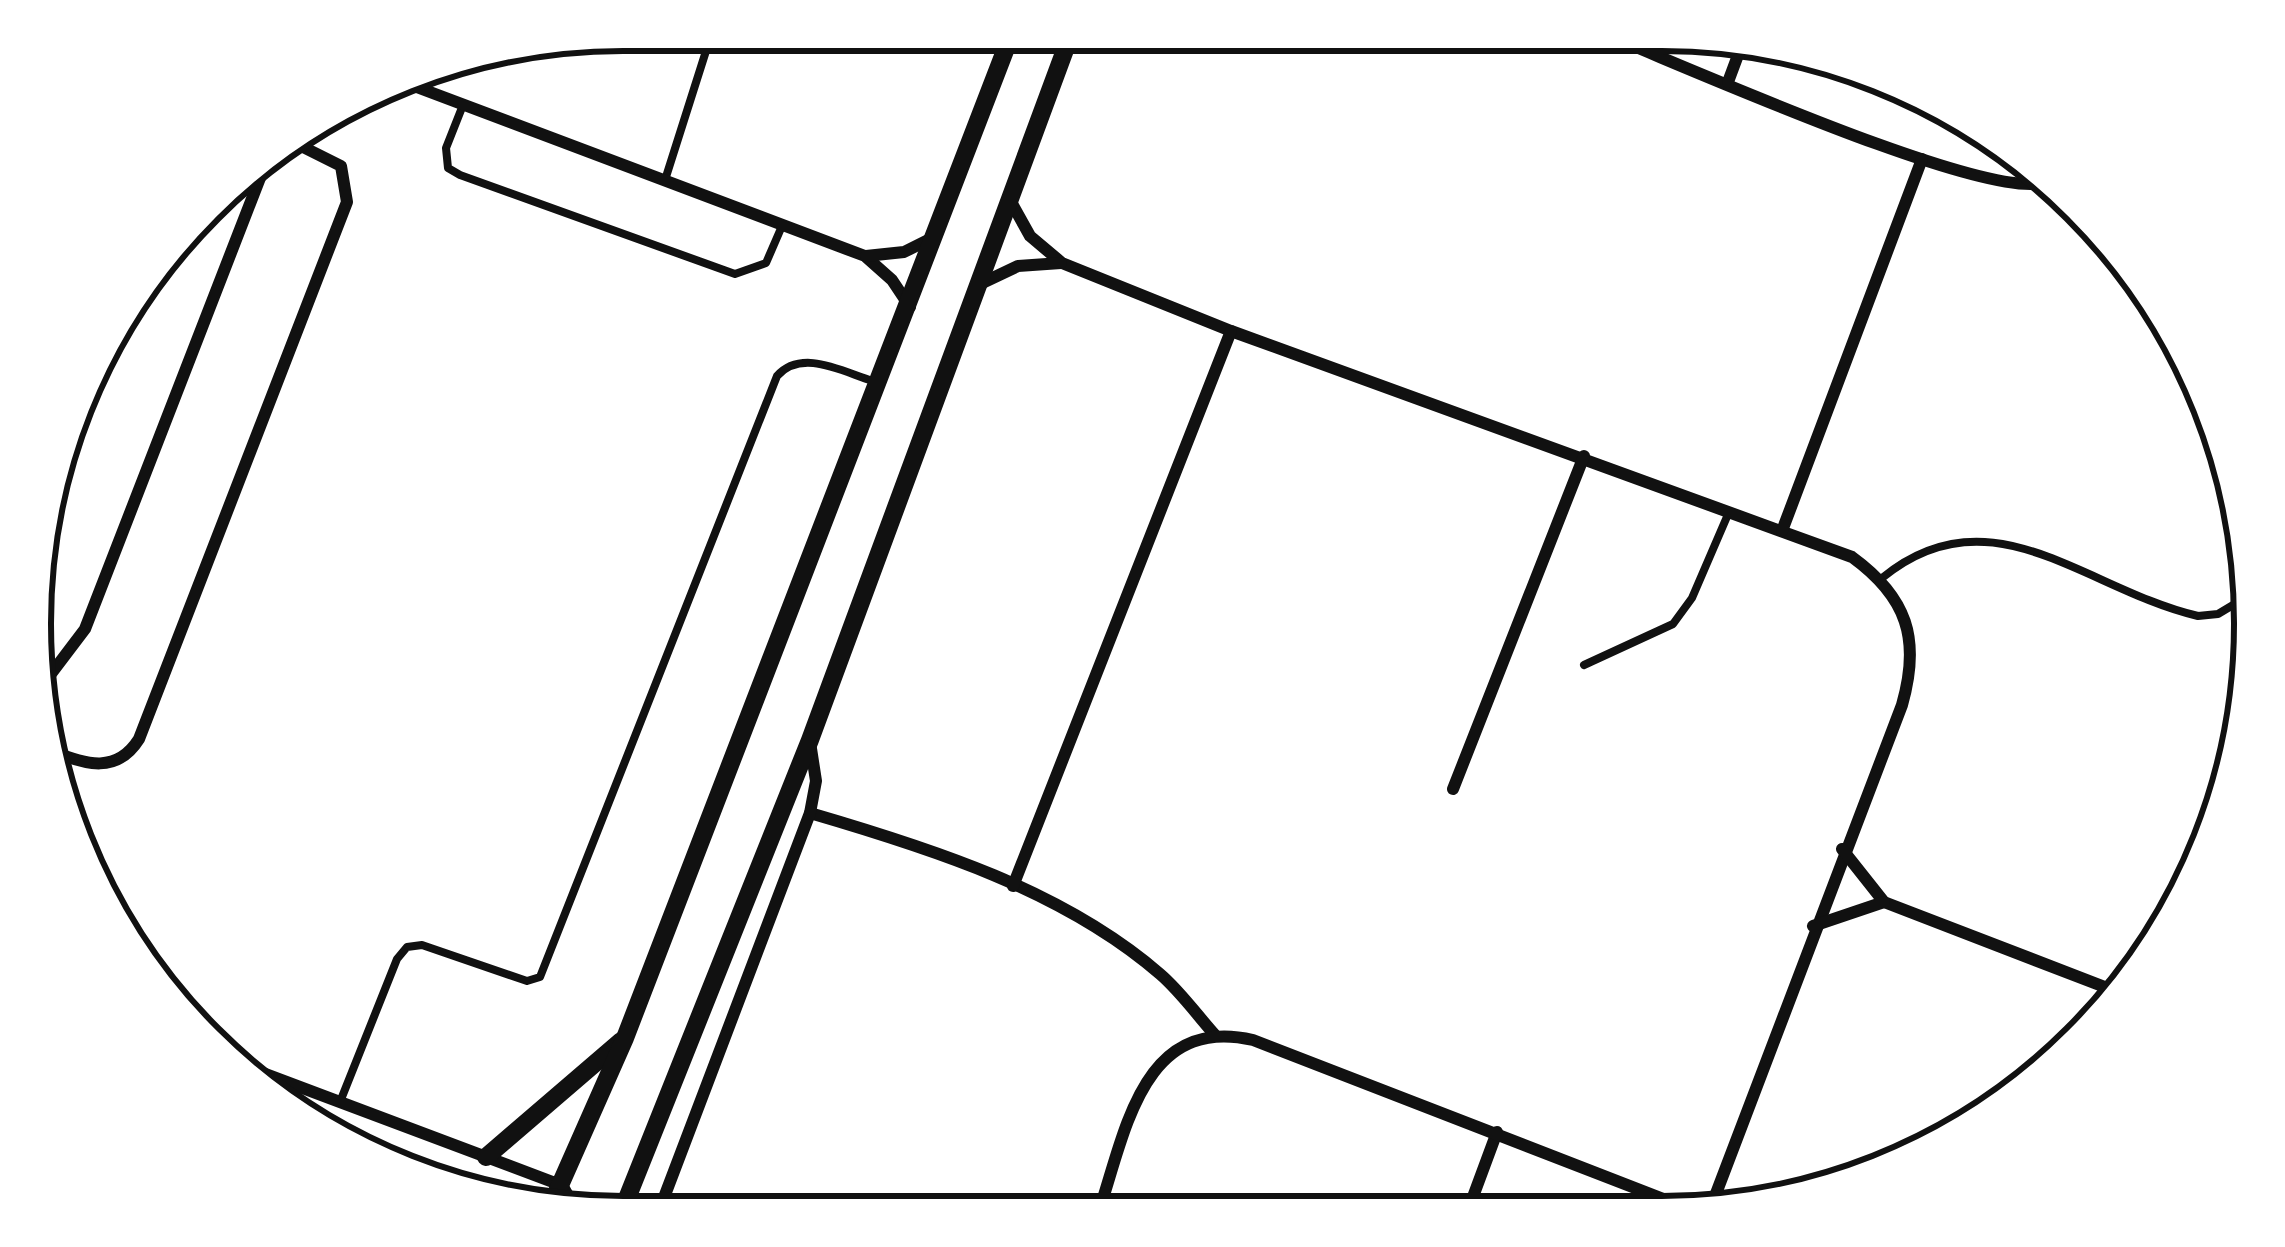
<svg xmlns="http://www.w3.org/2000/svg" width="2285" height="1247" font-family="Raleway,sans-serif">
	<rect width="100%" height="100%" fill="#fff"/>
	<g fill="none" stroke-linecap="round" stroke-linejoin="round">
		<g stroke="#111" stroke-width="8">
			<path d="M423,89l7,-26"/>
			<path d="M463,105l-17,43 2,20 12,7 275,99 31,-11 16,-37"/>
			<path d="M665,180l41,-129 -29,-21"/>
			<path d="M1882,578c109,-90 204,12 316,38l20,-2 25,-15"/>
			<path d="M1584,665l89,-41 19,-26 37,-86"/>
			<path d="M340,1102l57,-143 10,-12 15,-2 105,36 13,-4 237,-601c25,-28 66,-4 96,5"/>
		</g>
		<g stroke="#111" stroke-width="12">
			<path d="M1597,31c79,31 380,167 445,152"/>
			<path d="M398,80l467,176 27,24 18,27"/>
			<path d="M1728,82l16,-43"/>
			<path d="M1010,200l20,36 32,27 169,68 621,226c55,40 69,82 50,148l-193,507"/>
			<path d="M866,256l38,-4 28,-14"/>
			<path d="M978,285l40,-19 43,-3"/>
			<path d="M1782,531l140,-372"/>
			<path d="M38,691l47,-62 187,-482"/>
			<path d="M52,751c34,14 65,23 87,-12l208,-537 -6,-36 -54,-27"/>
			<path d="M1453,789l131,-333"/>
			<path d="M810,813c120,35 253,77 350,161 20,17 37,41 55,61"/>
			<path d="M1842,849l42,53 239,92"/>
			<path d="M1013,886l218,-555"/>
			<path d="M1813,926l71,-24"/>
			<path d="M236,1063l322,121"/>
			<path d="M1467,1213l30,-81"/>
			<path d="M1098,1214c27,-79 43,-200 155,-174l444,172"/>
			<path d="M599,1216l25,-14"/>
			<path d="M657,1216l153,-403 6,-32 -6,-39"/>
		</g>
		<g stroke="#111" stroke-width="18">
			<path d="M486,1157l135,-116"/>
			<path d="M558,1184l17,30"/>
			<path d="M549,1210l76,-172 388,-1008"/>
			<path d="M620,1216l190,-476 262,-709"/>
		</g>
	</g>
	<path d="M0 0H2285V1247H0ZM623 51H1662A572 572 0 0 1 2234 623V624A572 572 0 0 1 1662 1196H623A572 572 0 0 1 51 624V623A572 572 0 0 1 623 51Z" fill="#fff" fill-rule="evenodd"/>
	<path fill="none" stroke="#111" stroke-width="6" d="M623 51H1662A572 572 0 0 1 2234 623V624A572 572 0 0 1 1662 1196H623A572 572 0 0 1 51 624V623A572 572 0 0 1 623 51Z"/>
</svg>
